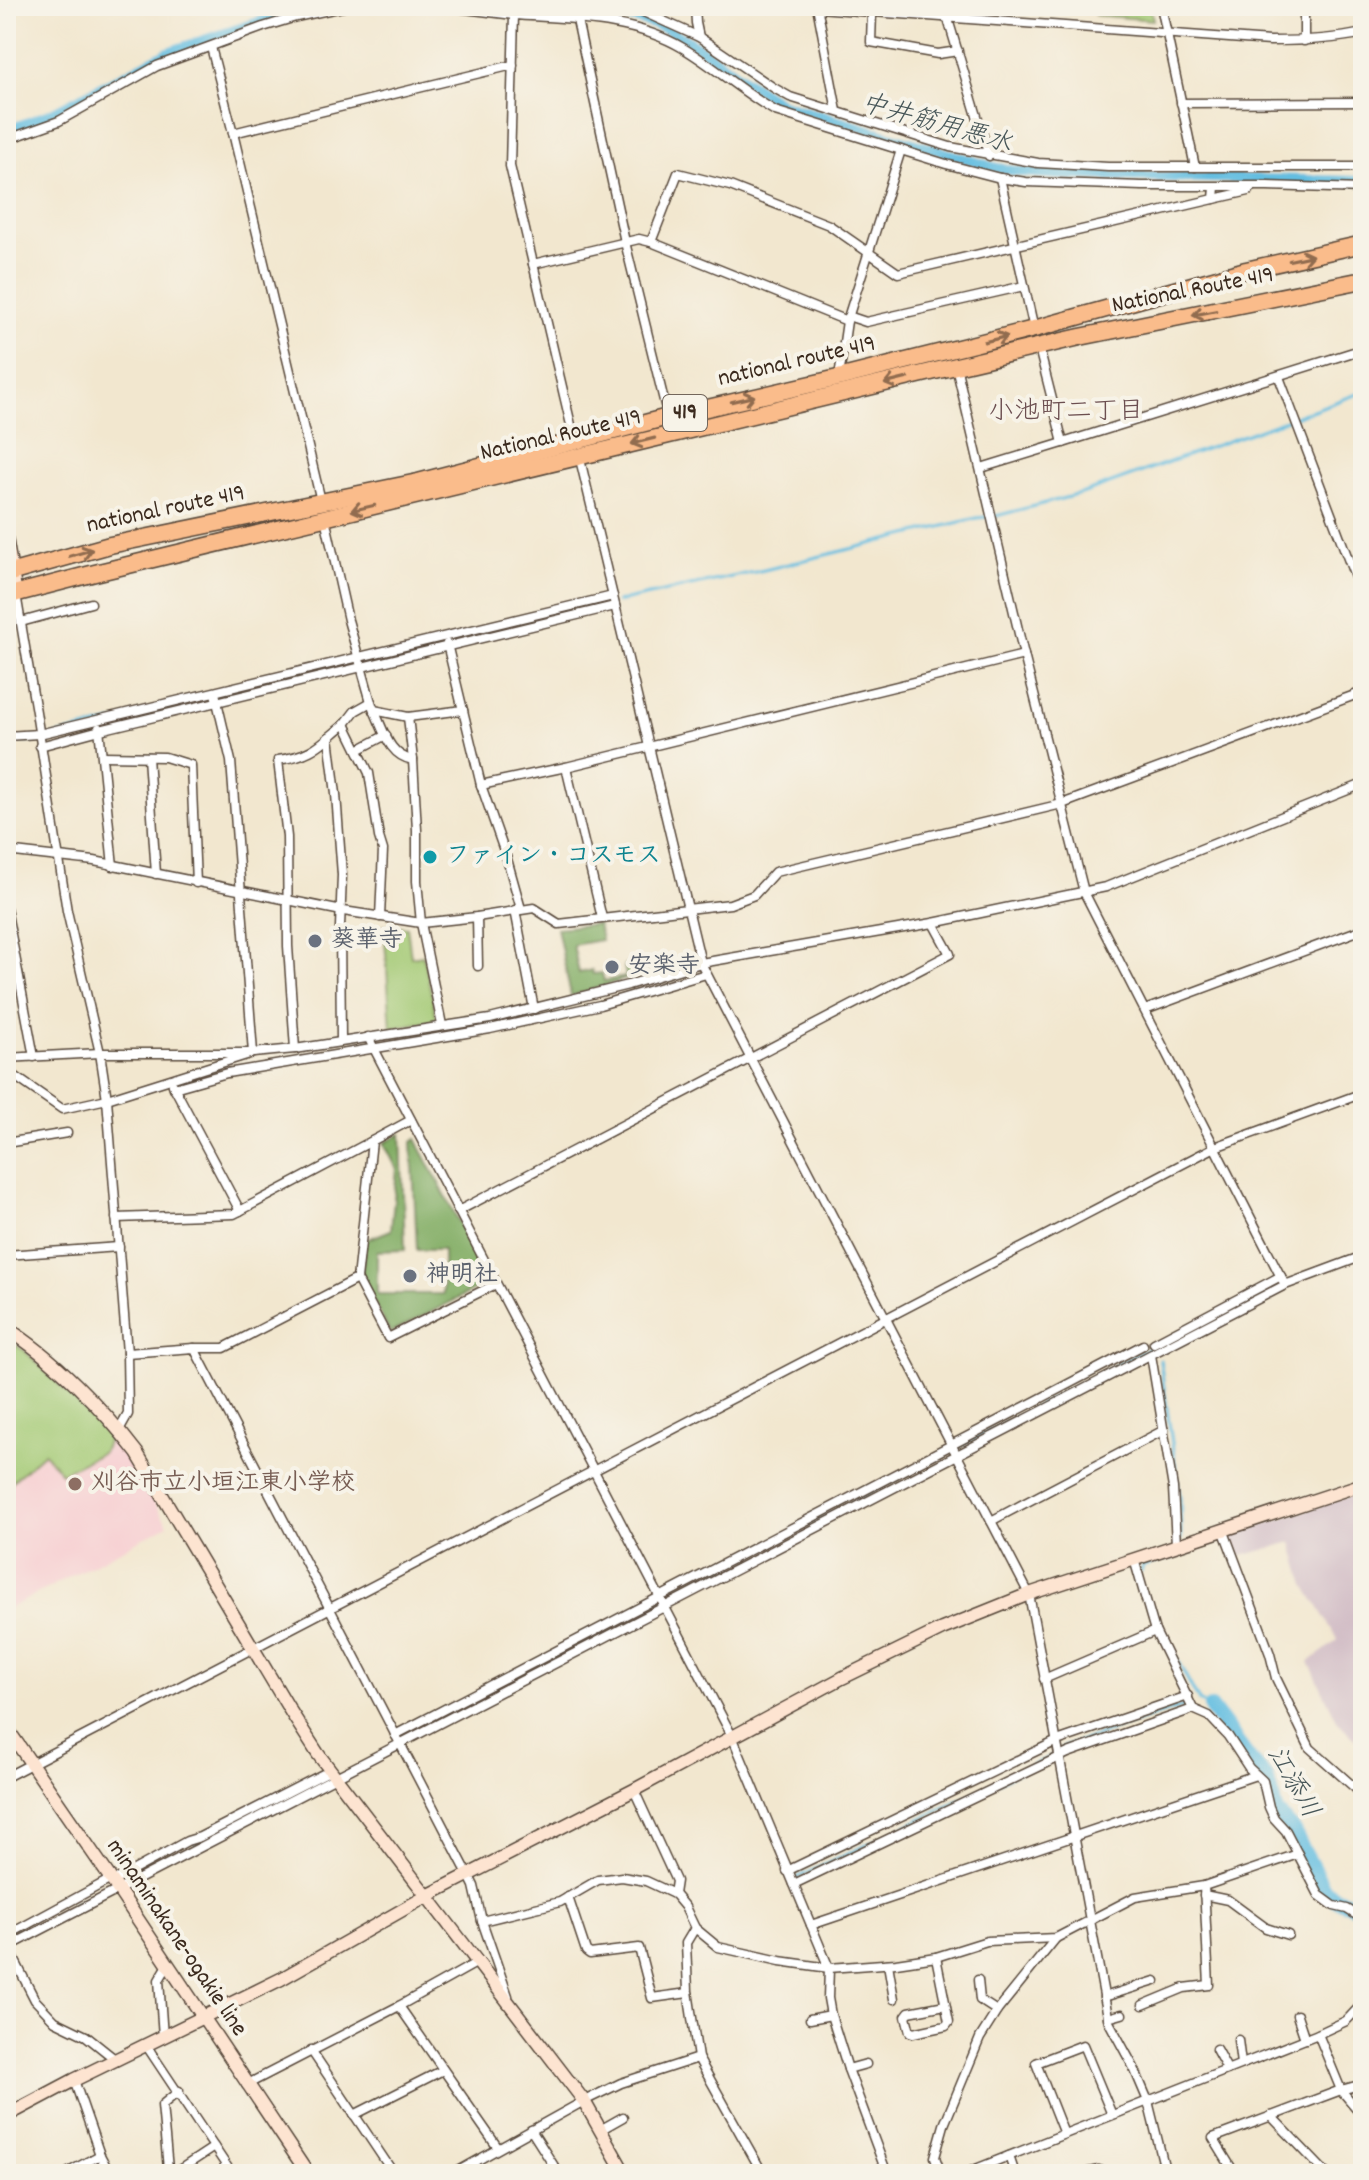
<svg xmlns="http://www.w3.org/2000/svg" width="1369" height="2180" font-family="Dekko,'Klee One',sans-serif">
	<rect width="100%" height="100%" fill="#f7f3e8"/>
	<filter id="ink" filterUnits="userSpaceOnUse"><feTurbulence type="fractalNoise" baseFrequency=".0125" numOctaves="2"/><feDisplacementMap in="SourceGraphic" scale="16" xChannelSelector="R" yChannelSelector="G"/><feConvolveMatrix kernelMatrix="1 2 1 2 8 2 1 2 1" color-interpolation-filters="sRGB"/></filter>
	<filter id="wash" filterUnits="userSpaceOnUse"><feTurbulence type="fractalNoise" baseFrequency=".006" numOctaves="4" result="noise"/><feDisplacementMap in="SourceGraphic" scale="32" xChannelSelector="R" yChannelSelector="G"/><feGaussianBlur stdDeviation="1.8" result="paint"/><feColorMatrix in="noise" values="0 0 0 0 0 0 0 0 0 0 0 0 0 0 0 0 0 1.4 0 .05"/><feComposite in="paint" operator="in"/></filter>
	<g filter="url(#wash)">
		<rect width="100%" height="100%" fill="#f2e7cf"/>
		<path fill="#f7cfd2" d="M6,1339l27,17 86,86 49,83 -162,85z"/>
		<path fill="#d2bdc6" d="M1363,1492v255l-25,-25 -29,-60 29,-22 -33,-55 -13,-43 -54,15 -9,-22z"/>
		<g fill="#a3c973" stroke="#6f7a48" stroke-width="2">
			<path d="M1094,6h56l3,14 -58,-5z"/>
			<path d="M384,925l23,2 4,30 12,-2 14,65 -46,8z"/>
			<path d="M6,1339l19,12 85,84 -7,17 -42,21 -17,-20 -38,34z"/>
		</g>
		<g fill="#82ad65" stroke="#5e6c42" stroke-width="2">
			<path d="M598,924l3,16 -28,5 6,28 13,-3 1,4 9,-1 2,8 22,-4 -2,-12 18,-4 4,12 -75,23 -14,-68z"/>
			<path d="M401,1134l4,116 -28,1v43h66v-44h-26l-5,-108 4,-3 74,143 -100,51 -29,-55 5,-38 25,-10 6,-61 -13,-26z"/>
		</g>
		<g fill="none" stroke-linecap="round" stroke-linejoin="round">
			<g stroke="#63bee1" stroke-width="3">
				<path d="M617,602l147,-32 213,-52 19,-2 88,-23 279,-101"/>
				<path d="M45,738l105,-24"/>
				<path d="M6,742l28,-1"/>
				<path d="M1160,1360l20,138 1,41"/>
				<path d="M1141,1572l2,-6 39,-12v-8"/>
				<path d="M1152,1606l16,37 31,58 12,7"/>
				<path d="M448,1712l705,-366"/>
				<path d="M195,1843l7,-1 83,-44"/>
				<path d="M797,1878l253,-121 16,-11 118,-40"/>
				<path d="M73,1904l29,-14"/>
			</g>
			<g stroke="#63bee1" stroke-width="10">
				<path d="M523,6c52,5 110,3 157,30 35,20 66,48 102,68l215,64 25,4 37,3 304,6"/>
				<path d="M6,131l44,-17 118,-62 140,-46"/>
			</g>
			<path stroke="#63bee1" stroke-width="16" d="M1211,1708l40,54 15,16 10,35 15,15 33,62 12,9 13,4 14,9"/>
		</g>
	</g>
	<g filter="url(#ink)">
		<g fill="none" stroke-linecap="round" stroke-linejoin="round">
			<g stroke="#564639" stroke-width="11">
				<g id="street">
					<path d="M440,6l74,9 -1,-9"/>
					<path d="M614,6l25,4 60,27"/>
					<path d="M695,6l1,17 3,14 75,51 16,9 160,50 88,16 70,4h255"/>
					<path d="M817,6l20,105"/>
					<path d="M944,6l45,150"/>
					<path d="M1161,6l34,161"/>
					<path d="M1304,6h26"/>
					<path d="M818,8l452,33c31,0 62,-1 93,-8"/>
					<path d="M872,12l-1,30 67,12 20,-3"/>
					<path d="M577,20l48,222 43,175"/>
					<path d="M1304,41v-35"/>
					<path d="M211,47l22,86 280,-68"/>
					<path d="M1181,103l182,-1"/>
					<path d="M233,133l88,368"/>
					<path d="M6,146l6,-3 2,-6 45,-16 98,-55 106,-39 33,-10 51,-11"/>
					<path d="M1000,178l34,151"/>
					<path d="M1214,199l35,-8 1,-3"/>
					<path d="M651,242l27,-69 52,13 99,39 69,48 316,-74 1,-12"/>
					<path d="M533,264l106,-25 12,3 196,79"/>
					<path d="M848,316l18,6 158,-36"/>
					<path d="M1039,348l24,95 300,-94"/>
					<path d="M956,366l68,289 60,237 201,393"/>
					<path d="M839,377l8,-56 54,-171"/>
					<path d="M1279,377l84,221"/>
					<path d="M575,442l-65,-276 4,-151c55,4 119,3 169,33 32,19 59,44 92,63l171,53 54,14 26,4 116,4h125l96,3"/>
					<path d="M579,455l122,508 328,631 80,428 25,46 14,33 18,73"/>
					<path d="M981,468l82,-25"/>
					<path d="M325,518l23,102 23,82 3,8 34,7"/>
					<path d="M16,594l20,118 31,199 33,142 7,46 20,254 1,61 -9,16"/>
					<path d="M21,622l70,-19"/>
					<path d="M447,644l34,141 26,74 14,50"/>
					<path d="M374,710c10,21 15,46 39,50"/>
					<path d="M345,724l10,-13 16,-9"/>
					<path d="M99,728l14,138"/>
					<path d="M6,736l33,-2 574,-138"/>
					<path d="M329,737l7,57 6,81 -2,52 1,114"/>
					<path d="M40,746l60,-16 515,-124"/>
					<path d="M358,750l28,-15"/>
					<path d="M103,756l62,1 26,8 5,118"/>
					<path d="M148,757l8,117"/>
					<path d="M566,767l36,151"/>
					<path d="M481,785l85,-18 458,-112"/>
					<path d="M6,851l88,10 243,49 84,13 56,-6 57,-9 25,16 171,-20 24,-9 21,-23 287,-68 301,-112"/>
					<path d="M6,908l28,149"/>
					<path d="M515,910l19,99"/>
					<path d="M477,917l1,49"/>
					<path d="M1145,1010l218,-81"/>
					<path d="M442,1025l-21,-102 -4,-42v-51l-4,-70 -5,-43 55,-7"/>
					<path d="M295,1049l-7,-103 -1,-109 -9,-77c35,-5 41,-15 67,-36l24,49 10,64 4,13 -3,67"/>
					<path d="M6,1058l94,-5h153l-22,-292 -16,-68"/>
					<path d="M6,1070l56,39 45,-10 146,-46 42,-4 195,-30 138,-34 73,-22 232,-40 173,-36 257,-103"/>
					<path d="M173,1085l67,126"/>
					<path d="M174,1088l53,-15 263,-44 110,-24 106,-31"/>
					<path d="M6,1143l61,-10"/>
					<path d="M458,1211l492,-257 -17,-31"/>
					<path d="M116,1218l118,-4 138,-73"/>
					<path d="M6,1255l113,-8"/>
					<path d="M6,1276l4,54"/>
					<path d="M357,1279l31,59 108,-54"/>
					<path d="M1154,1343l127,-67"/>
					<path d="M194,1348h30l133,-69 15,-138 39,-21"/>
					<path d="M127,1353l67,-5 275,528 5,10 8,35 78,-19 38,-22 24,-3 24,4 28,13 11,13 10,21 23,19 62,14 49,7 -97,-232 -364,-699"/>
					<path d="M1151,1355l22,133 3,56"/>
					<path d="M991,1521l173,-91"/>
					<path d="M1223,1529l47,125 6,24 34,70 53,47"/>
					<path d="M1134,1559l21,72 38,78 16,7 19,20 21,32 14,13 6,26 5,11 12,13 33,64 15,11 13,3 16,10"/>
					<path d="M1044,1679l111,-48"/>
					<path d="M395,1735l748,-390"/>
					<path d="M6,1777l1209,-630 148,-54"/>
					<path d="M634,1790l42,91 -2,13"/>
					<path d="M787,1871l270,-130 131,-45"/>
					<path d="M112,1882l75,-41 13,-4 131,-67"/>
					<path d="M794,1884l274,-131 125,-44"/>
					<path d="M1204,1895l24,5 38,28 22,7"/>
					<path d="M568,1897l18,54 4,3 49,-6 13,50 36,-5"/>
					<path d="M482,1921l26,75"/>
					<path d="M811,1925l445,-150"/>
					<path d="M695,1928l-9,15 2,48 10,67 65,116"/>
					<path d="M6,1936l105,-57"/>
					<path d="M8,1947l27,53 20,21 31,15 30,24"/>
					<path d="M6,1948l1279,-663 78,-29"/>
					<path d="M936,1957l13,65 -3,4 -33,7 -3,-1 -4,-16 3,-4 36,-7"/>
					<path d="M888,1964l6,35"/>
					<path d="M978,1980l2,20 17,11"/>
					<path d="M1104,1997l51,-16"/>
					<path d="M1143,2005l41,-17 25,-3 -5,-99 94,-32"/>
					<path d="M399,2006l99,142"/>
					<path d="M1297,2015l8,24"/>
					<path d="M1108,2018l14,-4"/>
					<path d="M810,2019l21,-4"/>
					<path d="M1318,2034l23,56 22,26"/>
					<path d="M163,2037l-4,-57 9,-15"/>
					<path d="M1238,2040l3,24"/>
					<path d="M146,2045l86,129"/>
					<path d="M1216,2049l11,20"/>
					<path d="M311,2050l83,124"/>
					<path d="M848,2069l18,-5"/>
					<path d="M74,2080l26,75 10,19"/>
					<path d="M246,2085l153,-79 77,-43"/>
					<path d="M354,2115l89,-45"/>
					<path d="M1271,2116l56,58"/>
					<path d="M531,2130l28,44"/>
					<path d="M600,2130l23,-13"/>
					<path d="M1064,2134l-28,-71 47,-18 29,70"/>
					<path d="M1009,2156l6,18"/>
					<path d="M65,2174l35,-19"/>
					<path d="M171,2174l-3,-5 -6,-64 17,-14"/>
					<path d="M173,2174l41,-27"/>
					<path d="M453,2174l131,-73 37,-18 77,-25"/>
					<path d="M887,2174l-39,-105 -17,-54 -3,-17 1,-30 67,-5 40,-6 51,-16 69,-3 79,-41 69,-11"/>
					<path d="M941,2174l-6,-17 9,-32 36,-87 17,-27 59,-73"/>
					<path d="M963,2174l355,-140 28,-13 17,-18"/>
					<path d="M1080,2174l19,-4v4"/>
					<path d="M1235,2174l-22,-36 128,-48 22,-6"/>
				</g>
			</g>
			<g stroke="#564639" stroke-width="15">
				<g id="secondary">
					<path d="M6,538l10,56"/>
					<path d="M6,1328c46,28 98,82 131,125l154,259 27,42 266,347 41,73"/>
					<path d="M6,1727l105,152 197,295"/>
					<path d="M6,2116l68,-36 207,-101 146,-83 207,-106 208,-112 100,-49 87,-35 334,-110"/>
				</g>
			</g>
			<g stroke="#564639" stroke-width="19">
				<g id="highway">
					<path d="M6,574l104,-29 308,-63 250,-65 170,-39 196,-49 212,-59 117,-26"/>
					<path d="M6,596l89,-23 861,-207 124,-29 283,-57"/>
				</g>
			</g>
			<use href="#street" stroke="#fff" stroke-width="8"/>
			<use href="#secondary" stroke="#fde4d1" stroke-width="12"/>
			<use href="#highway" stroke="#fabc8b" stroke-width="16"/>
		</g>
		<defs><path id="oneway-shaft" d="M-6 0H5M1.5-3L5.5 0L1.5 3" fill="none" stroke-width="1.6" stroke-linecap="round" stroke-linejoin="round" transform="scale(2)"/></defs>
		<g stroke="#916c4f">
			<use href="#oneway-shaft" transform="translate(1301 258) rotate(-12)"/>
			<use href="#oneway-shaft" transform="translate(1204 313) rotate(169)"/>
			<use href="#oneway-shaft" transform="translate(996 339) rotate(-14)"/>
			<use href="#oneway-shaft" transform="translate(896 381) rotate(166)"/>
			<use href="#oneway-shaft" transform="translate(743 399) rotate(-13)"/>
			<use href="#oneway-shaft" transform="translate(643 441) rotate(166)"/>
			<use href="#oneway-shaft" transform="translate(363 508) rotate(167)"/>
			<use href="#oneway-shaft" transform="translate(81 553) rotate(-16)"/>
		</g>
	</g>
	<circle fill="#0f9aa8" stroke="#f7f3e8" stroke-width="3" cx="430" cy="857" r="8"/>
	<g fill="#6b7280" stroke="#f7f3e8" stroke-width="3">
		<circle cx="315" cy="941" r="8"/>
		<circle cx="612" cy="967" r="8"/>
		<circle cx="410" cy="1276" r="8"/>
	</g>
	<circle fill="#8d6e63" stroke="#f7f3e8" stroke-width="3" cx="75" cy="1484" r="8"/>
	<g text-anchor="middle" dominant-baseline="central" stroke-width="8" stroke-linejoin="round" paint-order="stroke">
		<rect fill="#f7f3e8" stroke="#73665b" stroke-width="2" x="663" y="395" width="44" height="36" rx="6"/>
		<g font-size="22" font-weight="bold" fill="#3b2a1e">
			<text x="685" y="413">419</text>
		</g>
		<g font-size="24" fill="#3b2a1e" stroke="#f7f3e8">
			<text transform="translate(1193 291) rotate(-11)">National Route 419</text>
			<text transform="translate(797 362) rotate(-13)">national route 419</text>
			<text transform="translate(561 436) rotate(-13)">National Route 419</text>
			<text transform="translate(166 510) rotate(-12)">national route 419</text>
			<text transform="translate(176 1938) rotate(56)">minaminakane-ogakie line</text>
		</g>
		<g font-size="24" font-weight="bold" fill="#0d838f" stroke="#f7f3e8" text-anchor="start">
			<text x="446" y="857">ファイン・コスモス</text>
		</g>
		<g font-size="24" font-weight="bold" fill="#5b616d" stroke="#f7f3e8" text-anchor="start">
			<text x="331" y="941">葵華寺</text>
			<text x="628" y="967">安楽寺</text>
			<text x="426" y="1276">神明社</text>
		</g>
		<g font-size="24" font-weight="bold" fill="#785e54" stroke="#f7f3e8" text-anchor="start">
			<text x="91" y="1484">刈谷市立小垣江東小学校</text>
		</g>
		<g font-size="26" font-style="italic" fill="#475658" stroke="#f7f3e8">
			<text transform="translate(936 125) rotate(16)">中井筋用悪水</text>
			<text transform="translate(1292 1783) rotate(60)">江添川</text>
		</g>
		<g font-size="26" fill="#6c4f51" stroke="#f7f3e8">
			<text x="1066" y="412">小池町二丁目</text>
		</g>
	</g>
	<rect width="1369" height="2180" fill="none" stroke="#f7f3e8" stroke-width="32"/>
</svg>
